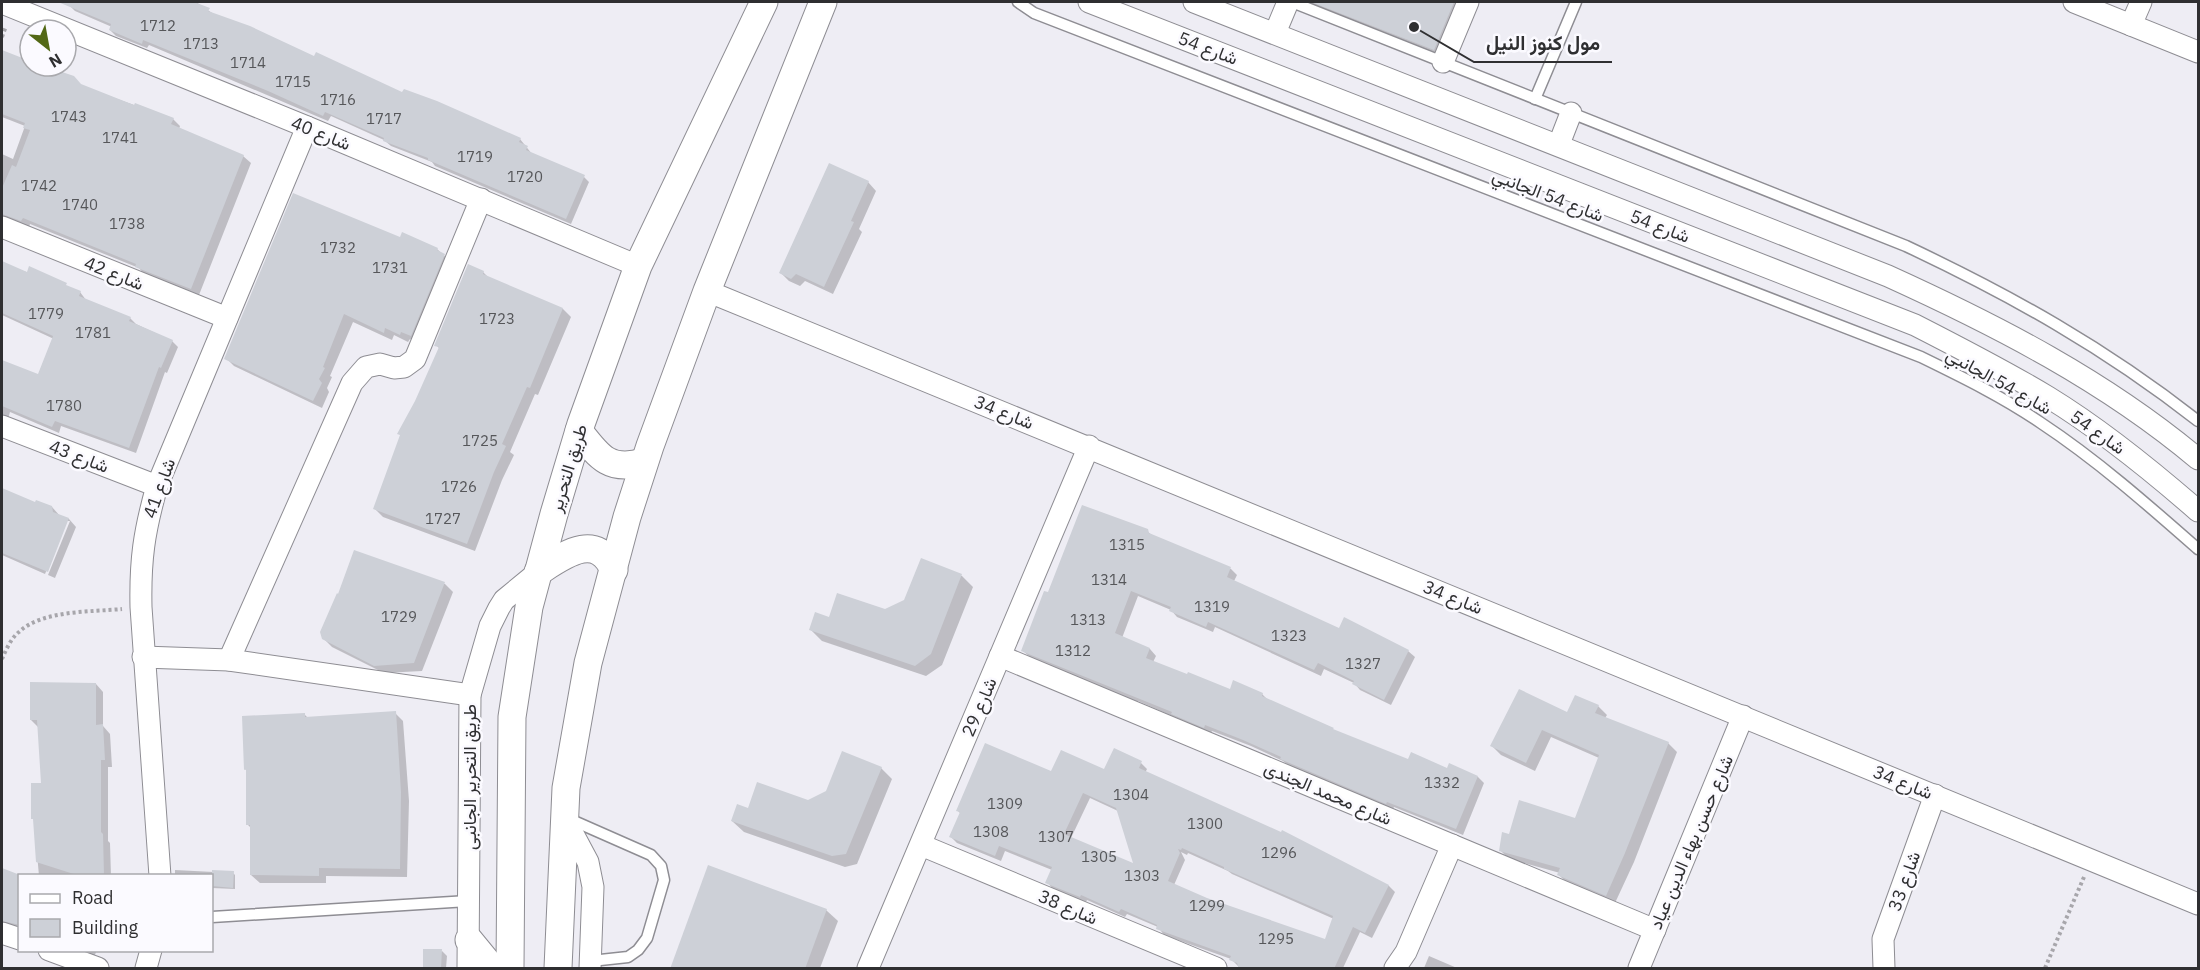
<svg xmlns="http://www.w3.org/2000/svg" width="2200" height="970" font-family="'IBM Plex Sans',Vazirmatn,sans-serif">
	<rect width="100%" height="100%" fill="#eeedf4"/>
	<g fill="#0003" fill-rule="evenodd">
		<path d="M70,2h126l19,13 100,43 88,36 33,9 84,36 12,15 52,23 5,5 -18,42 -136,-58 -3,-4 -41,-16 -7,-6 -53,-24 -3,5 -179,-76 -2,3 -31,-12 -6,-6 2,-3 -37,-16 -6,-6z"/>
		<path d="M1306,2h168l-29,58 -133,-52z"/>
		<path d="M4,52l26,10v4h11l40,20 92,33 7,7 -1,3 64,27 8,7 -52,132 -55,-21 -5,-6 -109,-44 -1,3 -27,-10v-63l11,5 12,-33 -23,-9v-59z"/>
		<path d="M868,182l8,9 -17,38 3,3 -29,62 -28,-13 -5,5 -11,-5 -9,-9z"/>
		<path d="M401,239l36,10 15,14 -33,80 -9,-4 -2,3 -14,-7 -2,5 -39,-18 -23,54 2,1 -5,11 2,4 -7,16 -88,-42 -8,-8z"/>
		<path d="M2,263l78,29 6,8 44,18 6,6 36,17 6,6 -11,26 -2,-1 -29,81 -75,-27 -2,7 -49,-21 -2,7 -6,1v-58l36,14 16,-37 -52,-24v2z"/>
		<path d="M483,272l7,7 73,30 8,8 -33,78 -3,-1 -25,58 4,3 -12,25 -27,71 -92,-34 -8,-8 41,-107 24,-53 -4,-4z"/>
		<path d="M2,490l34,14 16,3 8,9 9,3 7,8 -21,51 -7,-3 22,-54h-3l-22,53 -43,-19z"/>
		<path d="M1147,531l7,6 77,32 6,6 -3,6 106,49 68,21 7,6 -24,48 -31,-15 -6,-7 -30,-14 -3,7 -106,-49 -2,5 -36,-15 -6,-7 -33,-14 -16,42 28,11 6,7 -3,6 77,29 32,3 6,6 68,32 73,29 39,9 1,-5 29,12 6,6 -21,52 -69,-28 -1,2 -105,-44 -5,-4 -32,-15 -39,-15 -1,2 -73,-32 -1,1 -107,-45 -7,-6 26,-57z"/>
		<path d="M355,552l90,32 8,8 -31,79 -38,2 -52,-26 -9,-9z"/>
		<path d="M922,560l40,16 11,11 -31,78 -16,11 -104,-35 -11,-11 19,-11 55,-8 21,-10z"/>
		<path d="M96,684l7,8v34l7,8 2,33h-4v74l2,2 1,33h-72l-5,-56 8,-36 -3,-56 -8,-8z"/>
		<path d="M1598,706l9,9 -2,3 63,25 9,9 -43,110 -19,41 -47,-19 -9,-9 1,-2 -51,-14 -9,-9 10,-14 65,-16 24,-62 -48,-21 -16,34 -34,-16 -9,-9 76,-32z"/>
		<path d="M395,713l8,8 6,80 -2,76 -81,-1v7h-66l-9,-8v-47l-4,-4v-53l-2,-2 60,-54 4,4z"/>
		<path d="M1114,750l27,13 6,6 -2,4 137,61 1,-2 106,54 6,6 -23,46 -12,-6 -17,36h-103l-9,-9 -67,-24 -6,-8 -31,-13 -2,3 -38,-17 -1,2 -33,-13 -6,-7 5,-12 -47,-19 -4,10 -44,-18 -6,-6 10,-23 -4,-4 95,-37 53,-2zM1090,798l28,13 17,55 -64,-28zM1181,852l6,3 1,-2 40,18 4,3 102,45 -9,22 -118,-42 -33,-14 11,-25z"/>
		<path d="M881,768l11,11 -35,85 -12,3 -101,-35 -12,-11 17,-11 59,-8z"/>
		<path d="M2,869l18,8v53l-18,2z"/>
		<path d="M175,870l58,3 2,2v14l-23,-1v-12h-37z"/>
		<path d="M826,910l12,11 -18,47h-148z"/>
		<path d="M77,950h20l-3,7z"/>
		<path d="M442,951l5,5 -1,12h-22z"/>
		<path d="M1429,956l28,12h-33z"/>
	</g>
	<g fill="#cdd0d7" fill-rule="evenodd">
		<path d="M58,2h136l16,6 -2,3 42,15 64,30 2,-4 86,40 2,-3 33,12 84,37 -2,4 9,4 -2,4 59,25 -19,44 -138,-59v-2l-45,-17 1,-3 -59,-26 -2,4 -55,-25 -125,-51 -1,4 -33,-14 2,-6z"/>
		<path d="M1311,2h143l-20,48z"/>
		<path d="M2,50l28,11v5h14l30,10 7,8 53,21 1,-2 39,15 -3,6 73,31 -53,134 -56,-22 1,-3 -113,-46 -2,3 -19,-7v-26l10,-23 4,2 14,-37 -7,-2 2,-5 -23,-9z"/>
		<path d="M829,163l40,18 -18,40 3,1 -30,65 -28,-13 -5,5 -12,-6z"/>
		<path d="M293,193l107,44 2,-5 36,16 -1,2 8,4 -34,82 -10,-4 -1,3 -15,-7 -1,5 -40,-19 -21,53 2,1 -6,11 3,4 -9,18 -89,-42z"/>
		<path d="M2,261l25,11 2,-6 38,17 -1,2 15,6 -2,5 52,21 -2,4 44,19 -12,28 -2,-1 -30,81 -74,-27 -3,6 -50,-21v-46l36,14 15,-38 -51,-23z"/>
		<path d="M468,264l16,7 -1,3 80,34 -33,80 -3,-1 -25,57 4,2 -12,26 -27,72 -94,-35 27,-74 -3,-1 18,-33 24,-54 -5,-1z"/>
		<path d="M2,488l33,14 1,-2 16,6 1,6 16,6 -21,54 -46,-19z"/>
		<path d="M1082,505l66,24 1,4 82,34 -4,10 112,51 5,-11 65,33 -25,50 -32,-16 2,-3 -36,-18 -4,7 -106,-48 -2,5 -37,-16 2,-4 -40,-16 -16,42 35,15 -4,10 41,16 1,-2 42,17 3,-9 30,13 -1,3 72,32 -1,1 75,30 3,-7 36,16 2,-5 29,13 -22,53 -69,-27 -1,2 -106,-45 1,-2 -38,-17 -38,-15 -1,3 -33,-14 1,-2 -151,-61 23,-60 4,1z"/>
		<path d="M354,550l91,32 -31,81 -40,3 -52,-27 -2,-7 17,-39 1,1z"/>
		<path d="M921,558l41,16 -31,80 -16,12 -106,-36 6,-18 14,5 8,-24 48,16 19,-9z"/>
		<path d="M30,682l66,1v42l7,-1 2,36h-4v72l2,2 1,42h-24l-44,-14 -3,-43h-2v-36h10l-4,-63h-7z"/>
		<path d="M1519,689l48,23 8,-17 24,10 -4,8 74,29 -44,111 -19,43 -49,-21 3,-7 -61,-17 3,-19 7,2 10,-34 56,18 24,-63 -57,-25 -16,33 -36,-17z"/>
		<path d="M396,711l5,81 -1,77 -81,-1v8l-69,-1v-50h-4v-56l-2,1 -2,-54 63,-3v4z"/>
		<path d="M985,743l66,28 10,-21 43,19 10,-21 28,13 -3,7 142,64 1,-2 107,55 -24,48 -12,-6 -19,42h-95l-2,-6 -8,-3 2,-4 -75,-27 1,-4 -36,-16 -2,3 -38,-17 -1,2 -35,-14 7,-16 -53,-21 -4,10 -46,-19 11,-25 -4,-1zM1083,793l33,15 17,55 -69,-29zM1182,848l42,19v2l109,47 -8,23 -118,-41 -39,-17 12,-28 -2,-4 3,1z"/>
		<path d="M842,751l40,16 -36,87 -14,2 -101,-35 6,-17 11,4 9,-26 51,18 18,-9z"/>
		<path d="M708,865l119,44 -22,60h-135z"/>
		<path d="M2,868l18,7v50l-18,-4z"/>
		<path d="M212,870l22,1 -1,17 -21,-2z"/>
		<path d="M423,949h19l-1,20h-18z"/>
	</g>
	<g fill="none" stroke-linecap="round" stroke-linejoin="round">
		<g stroke="#8e8d93" stroke-width="13">
			<g id="service">
				<path d="M1018,2l16,11 887,344c41,20 82,40 120,66 56,37 107,82 157,126"/>
				<path d="M1292,2l614,244c106,50 199,102 292,175"/>
				<path d="M1535,99l41,-97"/>
				<path d="M567,818l84,37 10,11 3,14 -17,58 -9,12 -10,7 -37,4"/>
				<path d="M212,917l256,-16"/>
			</g>
		</g>
		<g stroke="#8e8d93" stroke-width="23">
			<g id="minor">
				<path d="M1089,2l826,323c45,23 90,46 133,72 54,33 103,73 150,114"/>
				<path d="M1194,2l694,274c110,50 217,105 310,183"/>
				<path d="M2074,2l124,50"/>
				<path d="M2,3l305,124 331,139"/>
				<path d="M2131,25l10,-23"/>
				<path d="M1275,33l13,-31"/>
				<path d="M1443,62l25,-60"/>
				<path d="M1559,144l12,-31"/>
				<path d="M2,227l225,91"/>
				<path d="M707,291l1491,613"/>
				<path d="M2,426l155,60"/>
				<path d="M1000,656l655,274"/>
				<path d="M143,657l86,3 241,35"/>
				<path d="M229,660l123,-277 14,-16 14,-3 14,4 10,-1 11,-8 66,-160"/>
				<path d="M564,817l24,45 5,25 -3,81"/>
				<path d="M921,845l295,123"/>
				<path d="M160,876l-19,-269c-1,-47 3,-75 16,-121l150,-359"/>
				<path d="M2,933l18,6"/>
				<path d="M49,950l49,18"/>
				<path d="M146,968l5,-18"/>
				<path d="M468,968l2,-273 20,-69 9,-18 5,-8 34,-28"/>
				<path d="M868,968l221,-522"/>
				<path d="M1395,968l11,-16 46,-107"/>
				<path d="M1639,968l104,-252"/>
				<path d="M1884,968l-1,-29 52,-144"/>
			</g>
		</g>
		<g stroke="#8e8d93" stroke-width="29">
			<g id="tertiary">
				<path d="M579,431c20,26 30,41 65,31"/>
				<path d="M538,572c25,-16 58,-42 76,-2"/>
				<path d="M469,940l23,28"/>
				<path d="M510,968l2,-251 17,-110 25,-93 27,-90 57,-158 126,-264"/>
				<path d="M558,968l8,-180 22,-125 39,-146 23,-71 57,-155 116,-289"/>
			</g>
		</g>
		<g stroke="#a7a6ab" stroke-width="4" stroke-dasharray="3 3" stroke-linecap="butt">
			<path d="M2,37l4,-11"/>
			<path d="M2,659c4,-9 9,-21 17,-27 23,-22 72,-20 103,-23"/>
			<path d="M2045,968l39,-91"/>
		</g>
		<use href="#service" stroke="#fff" stroke-width="10"/>
		<use href="#minor" stroke="#fff" stroke-width="21"/>
		<use href="#tertiary" stroke="#fff" stroke-width="27"/>
	</g>
	<g text-anchor="middle" dominant-baseline="central" stroke-width="5" stroke-linejoin="round" paint-order="stroke">
		<g font-size="15" fill="#56575a">
			<text x="158" y="25">1712</text>
			<text x="201" y="43">1713</text>
			<text x="248" y="62">1714</text>
			<text x="293" y="81">1715</text>
			<text x="338" y="99">1716</text>
			<text x="69" y="116">1743</text>
			<text x="384" y="118">1717</text>
			<text x="120" y="137">1741</text>
			<text x="475" y="156">1719</text>
			<text x="525" y="176">1720</text>
			<text x="39" y="185">1742</text>
			<text x="80" y="204">1740</text>
			<text x="127" y="223">1738</text>
			<text x="338" y="247">1732</text>
			<text x="390" y="267">1731</text>
			<text x="46" y="313">1779</text>
			<text x="497" y="318">1723</text>
			<text x="93" y="332">1781</text>
			<text x="64" y="405">1780</text>
			<text x="480" y="440">1725</text>
			<text x="459" y="486">1726</text>
			<text x="443" y="518">1727</text>
			<text x="1127" y="544">1315</text>
			<text x="1109" y="579">1314</text>
			<text x="1212" y="606">1319</text>
			<text x="399" y="616">1729</text>
			<text x="1088" y="619">1313</text>
			<text x="1289" y="635">1323</text>
			<text x="1073" y="650">1312</text>
			<text x="1363" y="663">1327</text>
			<text x="1442" y="782">1332</text>
			<text x="1131" y="794">1304</text>
			<text x="1005" y="803">1309</text>
			<text x="1205" y="823">1300</text>
			<text x="991" y="831">1308</text>
			<text x="1056" y="836">1307</text>
			<text x="1279" y="852">1296</text>
			<text x="1099" y="856">1305</text>
			<text x="1142" y="875">1303</text>
			<text x="1207" y="905">1299</text>
			<text x="1276" y="938">1295</text>
		</g>
		<g font-size="18" fill="#2f2f31" stroke="#fbfaff">
			<text transform="translate(1208 48) rotate(21)">شارع 54</text>
			<text transform="translate(321 133) rotate(22)">شارع 40</text>
			<text transform="translate(1548 195) rotate(21)">شارع 54 الجانبي</text>
			<text transform="translate(1660 226) rotate(21)">شارع 54</text>
			<text transform="translate(114 273) rotate(22)">شارع 42</text>
			<text transform="translate(1999 381) rotate(29)">شارع 54 الجانبي</text>
			<text transform="translate(1004 412) rotate(22)">شارع 34</text>
			<text transform="translate(2098 432) rotate(35)">شارع 54</text>
			<text transform="translate(79 456) rotate(21)">شارع 43</text>
			<text transform="translate(568 468) rotate(-73)">طريق التحرير</text>
			<text transform="translate(159 488) rotate(-70)">شارع 41</text>
			<text transform="translate(1453 597) rotate(22)">شارع 34</text>
			<text transform="translate(979 707) rotate(-67)">شارع 29</text>
			<text transform="translate(469 777) rotate(-90)">طريق التحرير الجانبى</text>
			<text transform="translate(1903 782) rotate(22)">شارع 34</text>
			<text transform="translate(1328 793) rotate(23)">شارع محمد الجندى</text>
			<text transform="translate(1691 842) rotate(-67)">شارع حسن بهاء الدين عياد</text>
			<text transform="translate(1904 881) rotate(-70)">شارع 33</text>
			<text transform="translate(1068 907) rotate(23)">شارع 38</text>
		</g>
	</g>
	<path fill="none" stroke="#2f2f31" stroke-width="2" d="M1414 27L1474 62H1612"/>
	<circle fill="#2f2f31" stroke="#fbfaff" stroke-width="2" cx="1414" cy="27" r="6"/>
	<g font-size="20" text-anchor="middle" font-weight="bold" fill="#2f2f31" stroke="#fbfaff" stroke-width="5" stroke-linejoin="round" paint-order="stroke">
		<text x="1543" y="50">مول كنوز النيل</text>
	</g>
	<rect width="2200" height="970" fill="none" stroke="#2f2f31" stroke-width="6"/>
	<rect x="18" y="874" width="195" height="78" fill="#fbfaff" stroke="#a9a9ad" stroke-width="1.5"/>
	<rect x="30" y="894" width="30" height="9" fill="#ffffff" stroke="#a9a9ad" stroke-width="1.5"/>
	<text x="72" y="904" font-size="18" fill="#2f2f31">Road</text>
	<rect x="30" y="919" width="30" height="18" fill="#cdd0d7" stroke="#a9a9ad" stroke-width="1.5"/>
	<text x="72" y="934" font-size="18" fill="#2f2f31">Building</text>
	<g transform="translate(48 48) rotate(149)"><circle r="28" fill="#fbfaff" stroke="#a9a9ad" stroke-width="1.5"/>
	<path d="M0-4.5L10 22L0 15L-10 22Z" fill="#536816"/>
	<text y="-9" font-size="16" font-weight="bold" text-anchor="middle" fill="#2f2f31">N</text>
	</g>
</svg>
